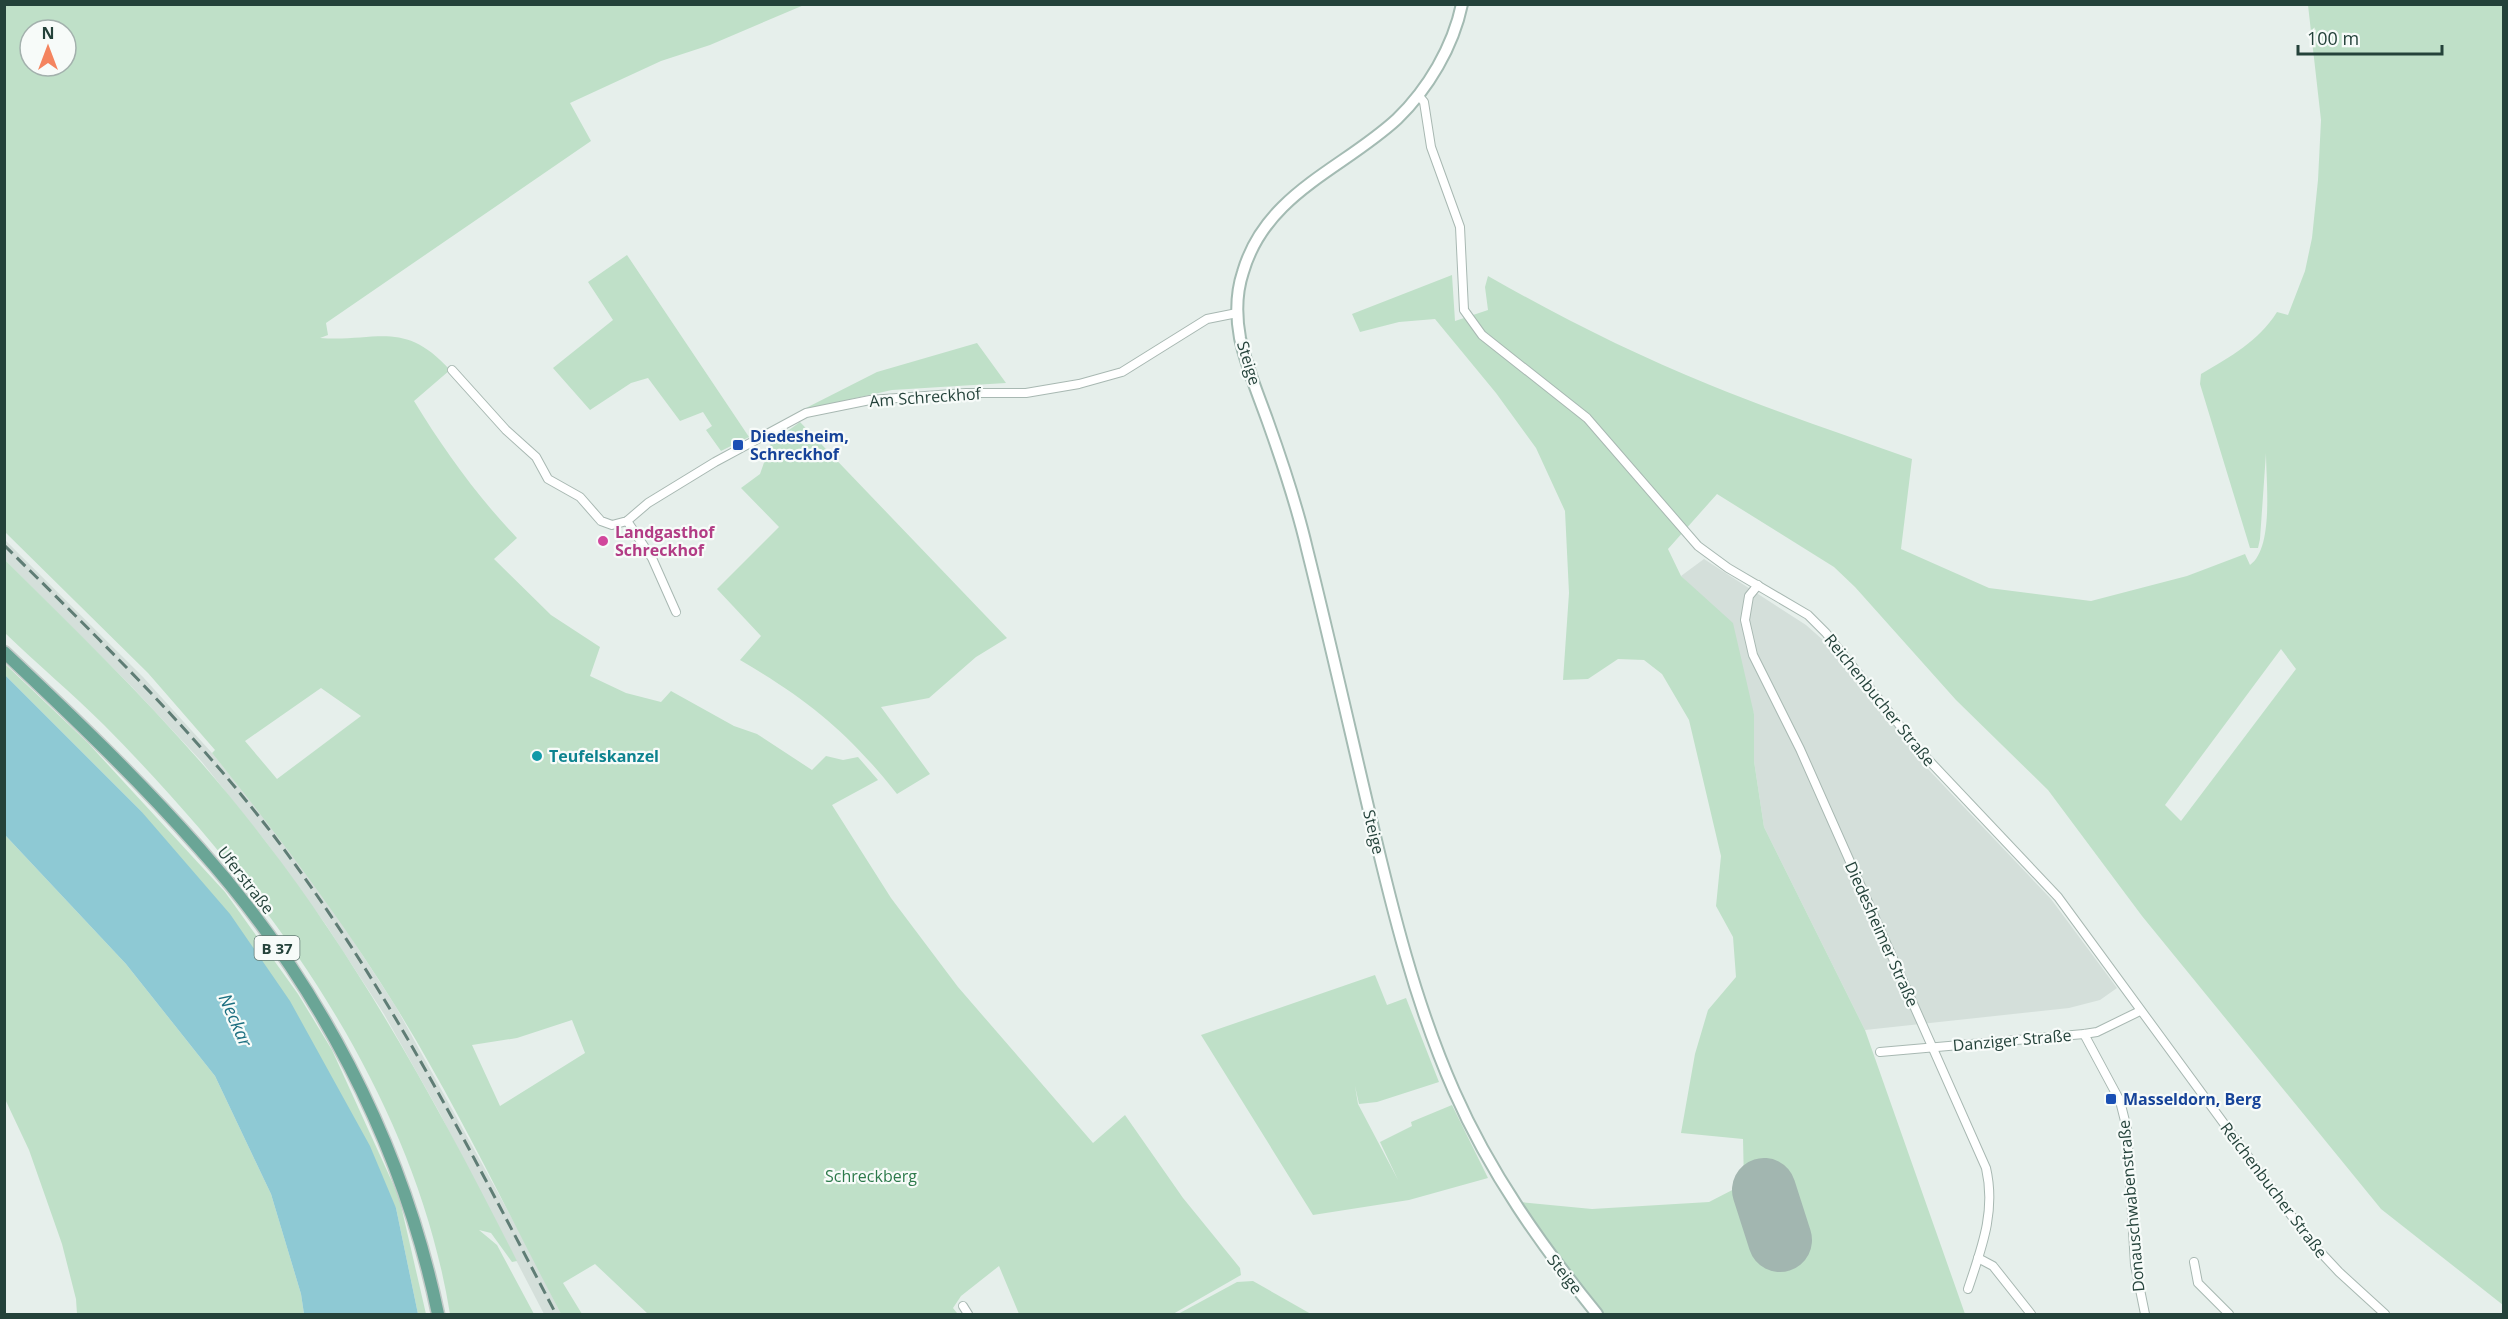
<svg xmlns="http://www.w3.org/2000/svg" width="2508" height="1319" font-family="'Open Sans',sans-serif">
	<rect width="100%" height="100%" fill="#e6efeb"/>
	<g fill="#d4dfda">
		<path d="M4,539l139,138 69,76 66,81 60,83 58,90 129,235 36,72h-17l-106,-204 -54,-96 -58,-89 -60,-83 -64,-80 -70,-75 -127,-127z"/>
		<path d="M1704,559l102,66 26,23 95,120 124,131 66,89 -17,12 -31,8 -204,22 -101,-203 -10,-66v-47l-54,-119 -19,-19z"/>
	</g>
	<g fill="#bfe0c8" fill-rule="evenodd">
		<path d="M4,5h800l-94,40 -49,16 -91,42 21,38 -265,182 2,12 -8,3c57,4 84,-19 130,32l-36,31c30,49 63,95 103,137l-23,21 57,56 49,32 -10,29 36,17 35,9 10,-11 63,35 23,8 55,36 14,-14 17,4 15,-3 20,23 -46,25 59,93 67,89 135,156 32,-28 58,83 57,70 1,7 -68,39h-154l-20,-48 -38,30 -8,12 4,5 -3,1h-306l-53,-50 -32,19 19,31h-21c-54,-103 -104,-208 -165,-307 -55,-89 -118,-172 -184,-254l3,-3 -67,-77 -143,-141zM30,30h36v36h-36zM321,688l40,28 -84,63 -32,-38zM572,1020l13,33 -85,53 -28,-61 45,-7z"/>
		<path d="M2308,5h195v1300l-122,-96 -239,-293 -94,-126 -92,-90 -101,-113 -21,-20 -117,-73 -49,55 13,27 52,47 21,91v47l10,66 101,203 100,284h-368l-77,-112 72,7 117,-7 35,-18 -1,-45 -62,-6 14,-79 13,-44 28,-33 -3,-40 -17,-31 5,-50 -32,-136 -27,-46 -18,-14 -26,-1 -30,20 -25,1 6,-87 -4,-82 -29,-63 -40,-55 -61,-74 -36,3 -39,10 -8,-18 100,-39 3,46 33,-11 -3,-23 3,-11c72,41 145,78 222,109 66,27 135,50 202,74l-11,90 88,39 102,13 96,-25 58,-22 5,11c24,-17 16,-83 16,-112l-6,86 -2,9h-8l-50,-164 1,-10c30,-18 57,-32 76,-62l11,3 17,-44 7,-33 6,-58 3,-60zM2281,649l15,20 -115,152 -16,-16z"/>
		<path d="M627,255l122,182 -28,14 -15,-21 6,-4 -9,-14 -23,9 -32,-43 -17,5 -41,27 -37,-42 60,-48 -25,-38z"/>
		<path d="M977,343l29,40 -114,7 -90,20 75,-38z"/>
		<path d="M800,422l207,216 -31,19 -47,41 -48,9 49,67 -33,20c-49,-62 -90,-95 -157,-134l21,-24 -44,-47 62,-62 -38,-39 19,-14 11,-31z"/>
		<path d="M5,560c91,90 183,179 261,282 100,130 177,273 251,419l-5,1 -21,-29 -12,-3 18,15 37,69h-84c-37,-228 -187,-428 -346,-589 -32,-32 -67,-61 -99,-92z"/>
		<path d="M4,663l84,80 137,149 73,102 34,56 67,147 27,117h-8l-22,-106 -255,-397 -136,-136z"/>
		<path d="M5,835l121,129 89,112 56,118 30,100 3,20h-227l-1,-15 -14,-55 -33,-94 -24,-51z"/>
		<path d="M1375,975l12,30 19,-7 33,84 -62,20 -18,2 -4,-18 3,18 40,76 -18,-38 32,-16 -1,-4 41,-17 36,73 -79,22 -96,15 -112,-180z"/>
		<path d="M1253,1281l58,33h-133l59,-32z"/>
	</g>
	<path fill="#8ec9d4" d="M5,675l136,136 89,103 60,87 80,145 26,62 22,106h-114l-3,-20 -30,-100 -56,-118 -89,-112 -121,-129z"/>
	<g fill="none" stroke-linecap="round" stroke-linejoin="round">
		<path stroke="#a2b6b0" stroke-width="64" d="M1764,1190l16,50"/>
		<g stroke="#a8b8b2" stroke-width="10">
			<g id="street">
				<path d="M1419,96l5,6 7,45 29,80 4,83 18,25 105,83 111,128 30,22 80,47 18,18 95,119 137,145 252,344 29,31 46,42"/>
				<path d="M452,370l54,60 30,27 12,22 32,18 21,24 11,4 15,-4 21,-18 67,-41 91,-49 64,-13 96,-7h60l53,-9 43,-12 85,-53 30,-6"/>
				<path d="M627,521l25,37 24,54"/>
				<path d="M1758,585l-9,11 -4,24 8,35 47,94 186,419c10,43 -4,79 -18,121"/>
				<path d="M2084,1034l36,67 7,28 8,136 10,49"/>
				<path d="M1880,1052l204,-18 13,-2 43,-21"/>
				<path d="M1978,1258l15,8 38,48"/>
				<path d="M2194,1262l4,21 31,31"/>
				<path d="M963,1306l5,8"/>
			</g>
		</g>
		<g stroke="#a4bbb3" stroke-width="14">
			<path id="secondary" d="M1462,4c-9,43 -34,85 -65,115 -54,50 -131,74 -154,153 -7,21 -7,44 -3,66 6,28 18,56 28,84 15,42 29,84 39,127 22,88 42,177 63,266 22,93 45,188 84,276 36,82 87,154 143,223"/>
		</g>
		<g stroke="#c2cac8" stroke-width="15">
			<path id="primary" d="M4,652c67,63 134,127 195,196 118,132 203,293 239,466"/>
		</g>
		<use href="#street" stroke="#fff" stroke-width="8"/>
		<use href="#secondary" stroke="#fff" stroke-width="10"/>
		<use href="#primary" stroke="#6aa596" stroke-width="12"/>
		<path stroke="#5f7d75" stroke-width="3" stroke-dasharray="12 6" stroke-linecap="butt" d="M4,545c94,93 190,186 270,291 113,149 196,314 282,478"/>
	</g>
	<g fill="#1a4fb4" stroke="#f7fbf9" stroke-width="2">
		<rect x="732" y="439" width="12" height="12" rx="3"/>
		<rect x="2105" y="1093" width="12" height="12" rx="3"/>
	</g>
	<circle fill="#d1479c" stroke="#f7fbf9" stroke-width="2" cx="603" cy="541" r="6"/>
	<circle fill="#0f9aa8" stroke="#f7fbf9" stroke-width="2" cx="537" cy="756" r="6"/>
	<g text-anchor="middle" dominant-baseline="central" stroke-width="4.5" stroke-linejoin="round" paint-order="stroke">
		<rect fill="#f7fbf9" stroke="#637a73" stroke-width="1.5" x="254.5" y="936" width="45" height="24" rx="4.5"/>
		<g font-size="15" font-weight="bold" fill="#24423a">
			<text x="277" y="948">B 37</text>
		</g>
		<g font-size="16" fill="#24423a" stroke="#f7fbf9">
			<text transform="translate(1249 363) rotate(73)">Steige</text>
			<text transform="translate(925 397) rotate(-4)">Am Schreckhof</text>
			<text transform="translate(1880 700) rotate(51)">Reichenbucher Straße</text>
			<text transform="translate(1374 832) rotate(77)">Steige</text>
			<text transform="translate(246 880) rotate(52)">Uferstraße</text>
			<text transform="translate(1882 934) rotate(66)">Diedesheimer Straße</text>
			<text transform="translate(2012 1040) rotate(-5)">Danziger Straße</text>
			<text transform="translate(2274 1190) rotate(53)">Reichenbucher Straße</text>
			<text transform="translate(2131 1206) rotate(-95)">Donauschwabenstraße</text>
			<text transform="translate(1565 1274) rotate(52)">Steige</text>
		</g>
		<g font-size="16" font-weight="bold" fill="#164399" stroke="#f7fbf9" text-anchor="start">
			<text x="750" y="436">Diedesheim,<tspan x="750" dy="18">Schreckhof</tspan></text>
			<text x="2123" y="1099">Masseldorn, Berg</text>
		</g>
		<g font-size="16" font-weight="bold" fill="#b23c85" stroke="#f7fbf9" text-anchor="start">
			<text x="615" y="532">Landgasthof<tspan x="615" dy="18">Schreckhof</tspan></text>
		</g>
		<g font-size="16" font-weight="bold" fill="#0d838f" stroke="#f7fbf9" text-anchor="start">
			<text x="549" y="756">Teufelskanzel</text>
		</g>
		<g font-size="16" fill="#2d7a4b" stroke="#f7fbf9">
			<text x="871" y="1176">Schreckberg</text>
		</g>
		<g font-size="18" font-style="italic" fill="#1c6f80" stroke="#f7fbf9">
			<text transform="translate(236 1020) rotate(66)">Neckar</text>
		</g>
	</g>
	<rect width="2508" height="1319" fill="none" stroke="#24423a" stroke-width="12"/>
	<g transform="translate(48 48)"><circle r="28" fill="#f7fbf9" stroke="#a3b1ad" stroke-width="1.5"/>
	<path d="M0-4.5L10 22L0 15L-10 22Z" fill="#f4845f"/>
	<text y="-9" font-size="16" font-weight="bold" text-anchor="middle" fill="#24423a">N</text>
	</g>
	<path d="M2298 45v9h144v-9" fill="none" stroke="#24423a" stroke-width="3"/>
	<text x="2307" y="45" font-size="18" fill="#24423a" stroke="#f7fbf9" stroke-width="4.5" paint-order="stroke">100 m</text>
</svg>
